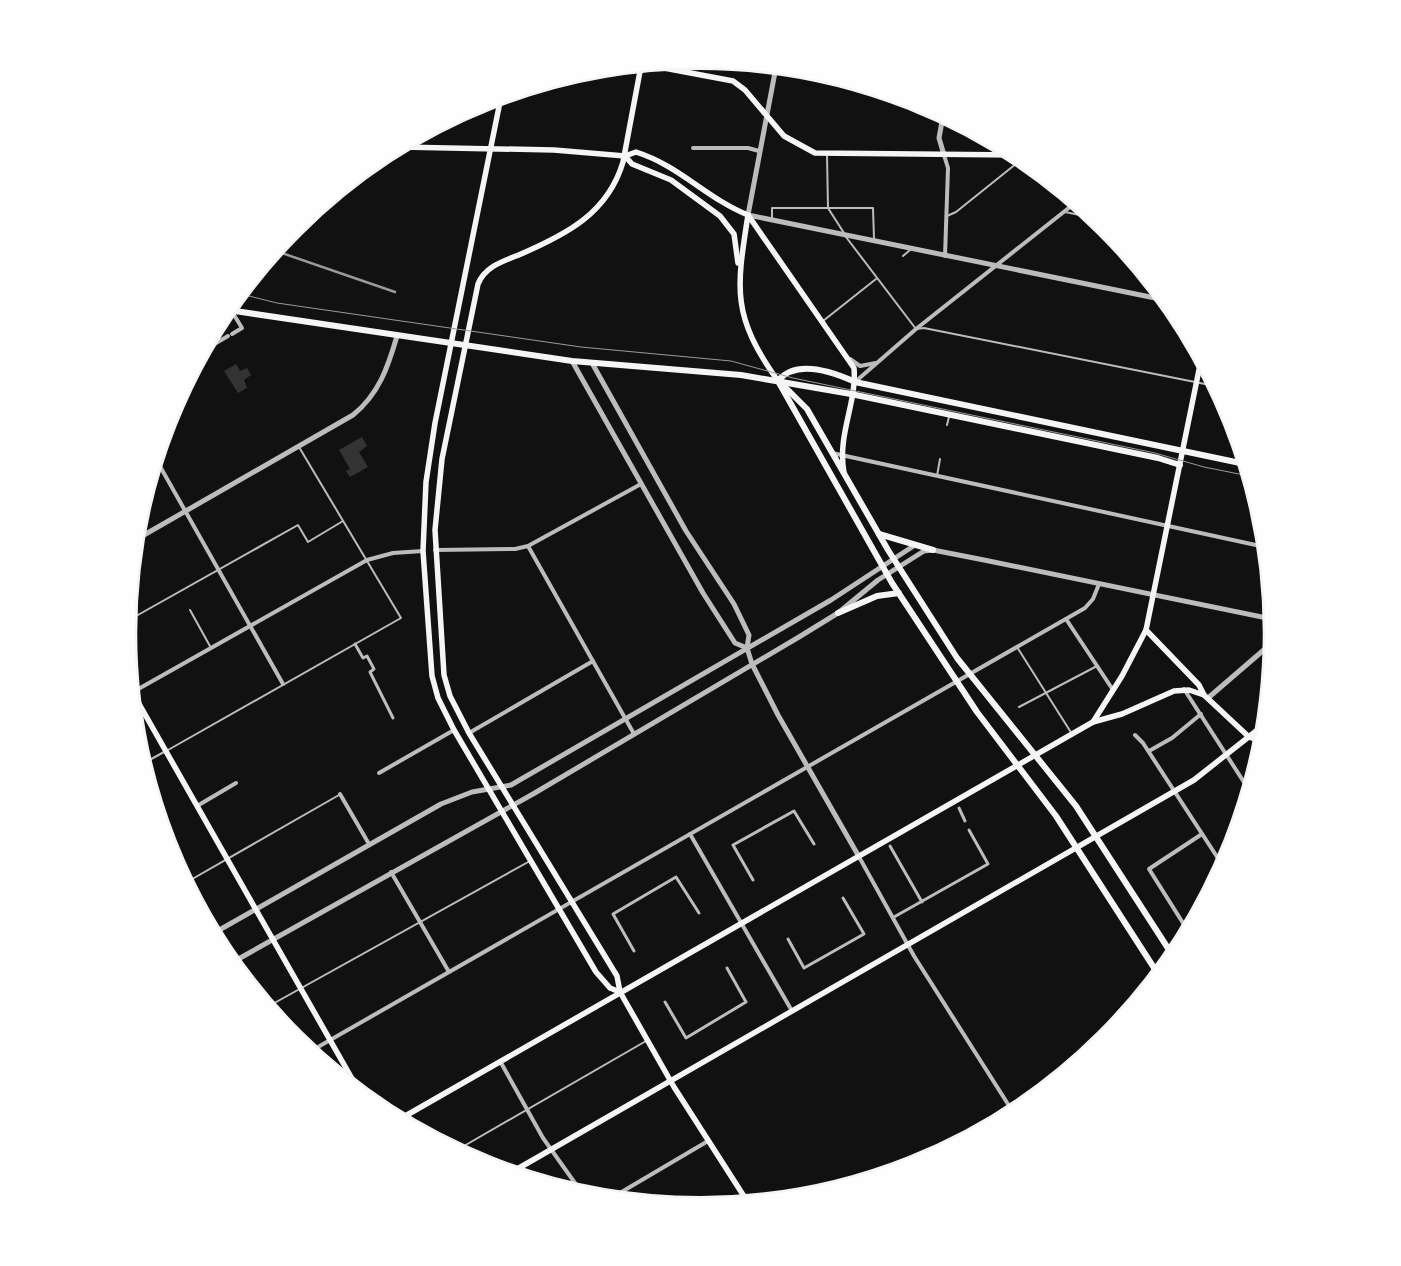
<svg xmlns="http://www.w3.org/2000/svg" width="1401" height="1266" font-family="Bitter,serif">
	<rect width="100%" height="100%" fill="#111"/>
	<g fill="#333">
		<path d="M236,364l4,7 7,-3 4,7 -7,5 3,8 -9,5 -14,-22z"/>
		<path d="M362,437l5,9 -8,6 9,15 -18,10 -4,-6 4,-2 -11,-19z"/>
	</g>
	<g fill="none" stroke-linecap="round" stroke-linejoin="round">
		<g stroke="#bcbcbc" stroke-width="2">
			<path d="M775,70l96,19"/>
			<path d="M827,155l1,53 16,25"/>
			<path d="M1065,212l29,6"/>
			<path d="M947,216l9,-4 66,-53"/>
			<path d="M772,219v-11h101l1,31"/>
			<path d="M846,237l70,92 8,-1 291,58"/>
			<path d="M903,256l7,-6"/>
			<path d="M823,321l53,-42"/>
			<path d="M947,425l2,-8"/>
			<path d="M937,476l3,-17"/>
			<path d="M190,610l21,38"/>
			<path d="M129,620l169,-95 10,17 35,-21"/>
			<path d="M1017,647l55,87"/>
			<path d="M1019,707l78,-41"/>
			<path d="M168,750l233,-132 -102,-171"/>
			<path d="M144,763l20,-11"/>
			<path d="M187,882l152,-87"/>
			<path d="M269,1006l261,-145"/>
			<path d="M457,1150l189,-109"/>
		</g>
		<g stroke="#bcbcbc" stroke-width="3">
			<path d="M355,644l8,14 4,-2 7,13 -4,3 23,46"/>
			<path d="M959,808l6,13"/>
			<path d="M890,846l32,56"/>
			<path d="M753,880l-20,-35 61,-34 20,33"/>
			<path d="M894,917l94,-53 -19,-34"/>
			<path d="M788,939l16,29 60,-34 -21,-36"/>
			<path d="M634,951l-21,-37 63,-37 23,36"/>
			<path d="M665,1002l21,36 60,-36 -19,-34"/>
		</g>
		<g stroke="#bcbcbc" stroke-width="4">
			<path d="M693,148h55l11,3"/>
			<path d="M944,155l4,13 -3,88"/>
			<path d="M231,310l11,18 -10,6"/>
			<path d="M206,349l22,-13"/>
			<path d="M850,359l10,7 16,-3"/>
			<path d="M855,382l61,-53 159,-126"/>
			<path d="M832,453l433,94"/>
			<path d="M157,461l126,223"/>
			<path d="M528,546l106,188"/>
			<path d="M435,550l80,-1 13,-3 113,-62"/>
			<path d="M1066,619l47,71"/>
			<path d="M1184,689l65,101"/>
			<path d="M133,692l234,-132 26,-7 30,-2"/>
			<path d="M469,733l124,-72"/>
			<path d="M1135,735l8,8 80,123"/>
			<path d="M1149,751l23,-13 29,-24"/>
			<path d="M379,773l75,-43"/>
			<path d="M340,794l29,50"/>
			<path d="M197,806l39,-23"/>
			<path d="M690,834l102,177"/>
			<path d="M858,855l56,101 99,156"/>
			<path d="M391,872l58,100"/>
			<path d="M1188,931l-39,-62 53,-35"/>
			<path d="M311,1051l774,-443 8,-9 6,-15"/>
			<path d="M500,1061l43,77 39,55"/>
			<path d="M894,1167l2,3"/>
			<path d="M613,1197l95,-56"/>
		</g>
		<g stroke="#bcbcbc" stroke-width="5">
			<path d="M776,67l-28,148 417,85"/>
			<path d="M943,116l-4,22 5,17"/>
			<path d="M572,361l131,232 32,50 12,5"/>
			<path d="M592,363l94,168 48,73 15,31 -2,13 5,16 26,51 80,140"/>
			<path d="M137,539l216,-124c26,-21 35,-48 44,-79"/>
			<path d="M1208,698l65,-56"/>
			<path d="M214,933l227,-129 31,-12 39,-7 320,-185 84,-55"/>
			<path d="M233,962l300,-168 266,-157 39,-24 40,-33 46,-29 9,-1 51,10 288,59"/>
		</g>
		<g stroke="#f5f5f5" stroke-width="5.5">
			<path d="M648,65l85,16 12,9 39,46 31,17 201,2"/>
			<path d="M641,66l-18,96c-15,51 -56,72 -102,92 -17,7 -36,12 -43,30l-36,175 -7,71 9,145 6,21 19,37 148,243 3,16 54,95 73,114"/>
			<path d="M501,97l-66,326 -9,59 -3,69 9,125 6,22 16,32 142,242 14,16 10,4"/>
			<path d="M399,147l155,3 71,6 11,-4c44,14 70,46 112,63"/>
			<path d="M625,156l7,8 39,16 49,36 14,18 4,29"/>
			<path d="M748,215l106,153c3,36 -17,66 -10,105"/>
			<path d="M748,215c-12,76 -16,101 30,166"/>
			<path d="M1146,630l53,55 5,10 45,42 14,5"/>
			<path d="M134,695l225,396"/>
			<path d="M1093,722l29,-46 24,-46 55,-270"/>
			<path d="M400,1119l693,-397 29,-8 52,-23 15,-1 15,5"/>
			<path d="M512,1172l682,-392 71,-56"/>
		</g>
		<g stroke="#f5f5f5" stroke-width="6">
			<path d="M228,310l344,51 169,14 110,19 307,64 22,7"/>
			<path d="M778,381l114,202 85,129 79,104 102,158"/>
			<path d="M778,381c18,-22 55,-9 77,1l390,82"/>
			<path d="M783,385l24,24 81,141 69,108 119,148 97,150"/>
			<path d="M879,534l54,16"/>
			<path d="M838,613l39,-17 22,-3"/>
		</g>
		<path stroke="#9a9a9a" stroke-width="1" d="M241,294l36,9 304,44 150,14 62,17 362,75 49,14 45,9"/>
		<path stroke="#9a9a9a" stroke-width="2.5" d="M276,251l119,41"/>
	</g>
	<path d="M0 0H1401V1266H0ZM136 633a564 564 0 1 1 1128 0a564 564 0 1 1-1128 0Z" fill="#fefefe" fill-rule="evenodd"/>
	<path fill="none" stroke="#f5f5f5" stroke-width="2.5" d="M136 633a564 564 0 1 1 1128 0a564 564 0 1 1-1128 0Z"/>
</svg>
